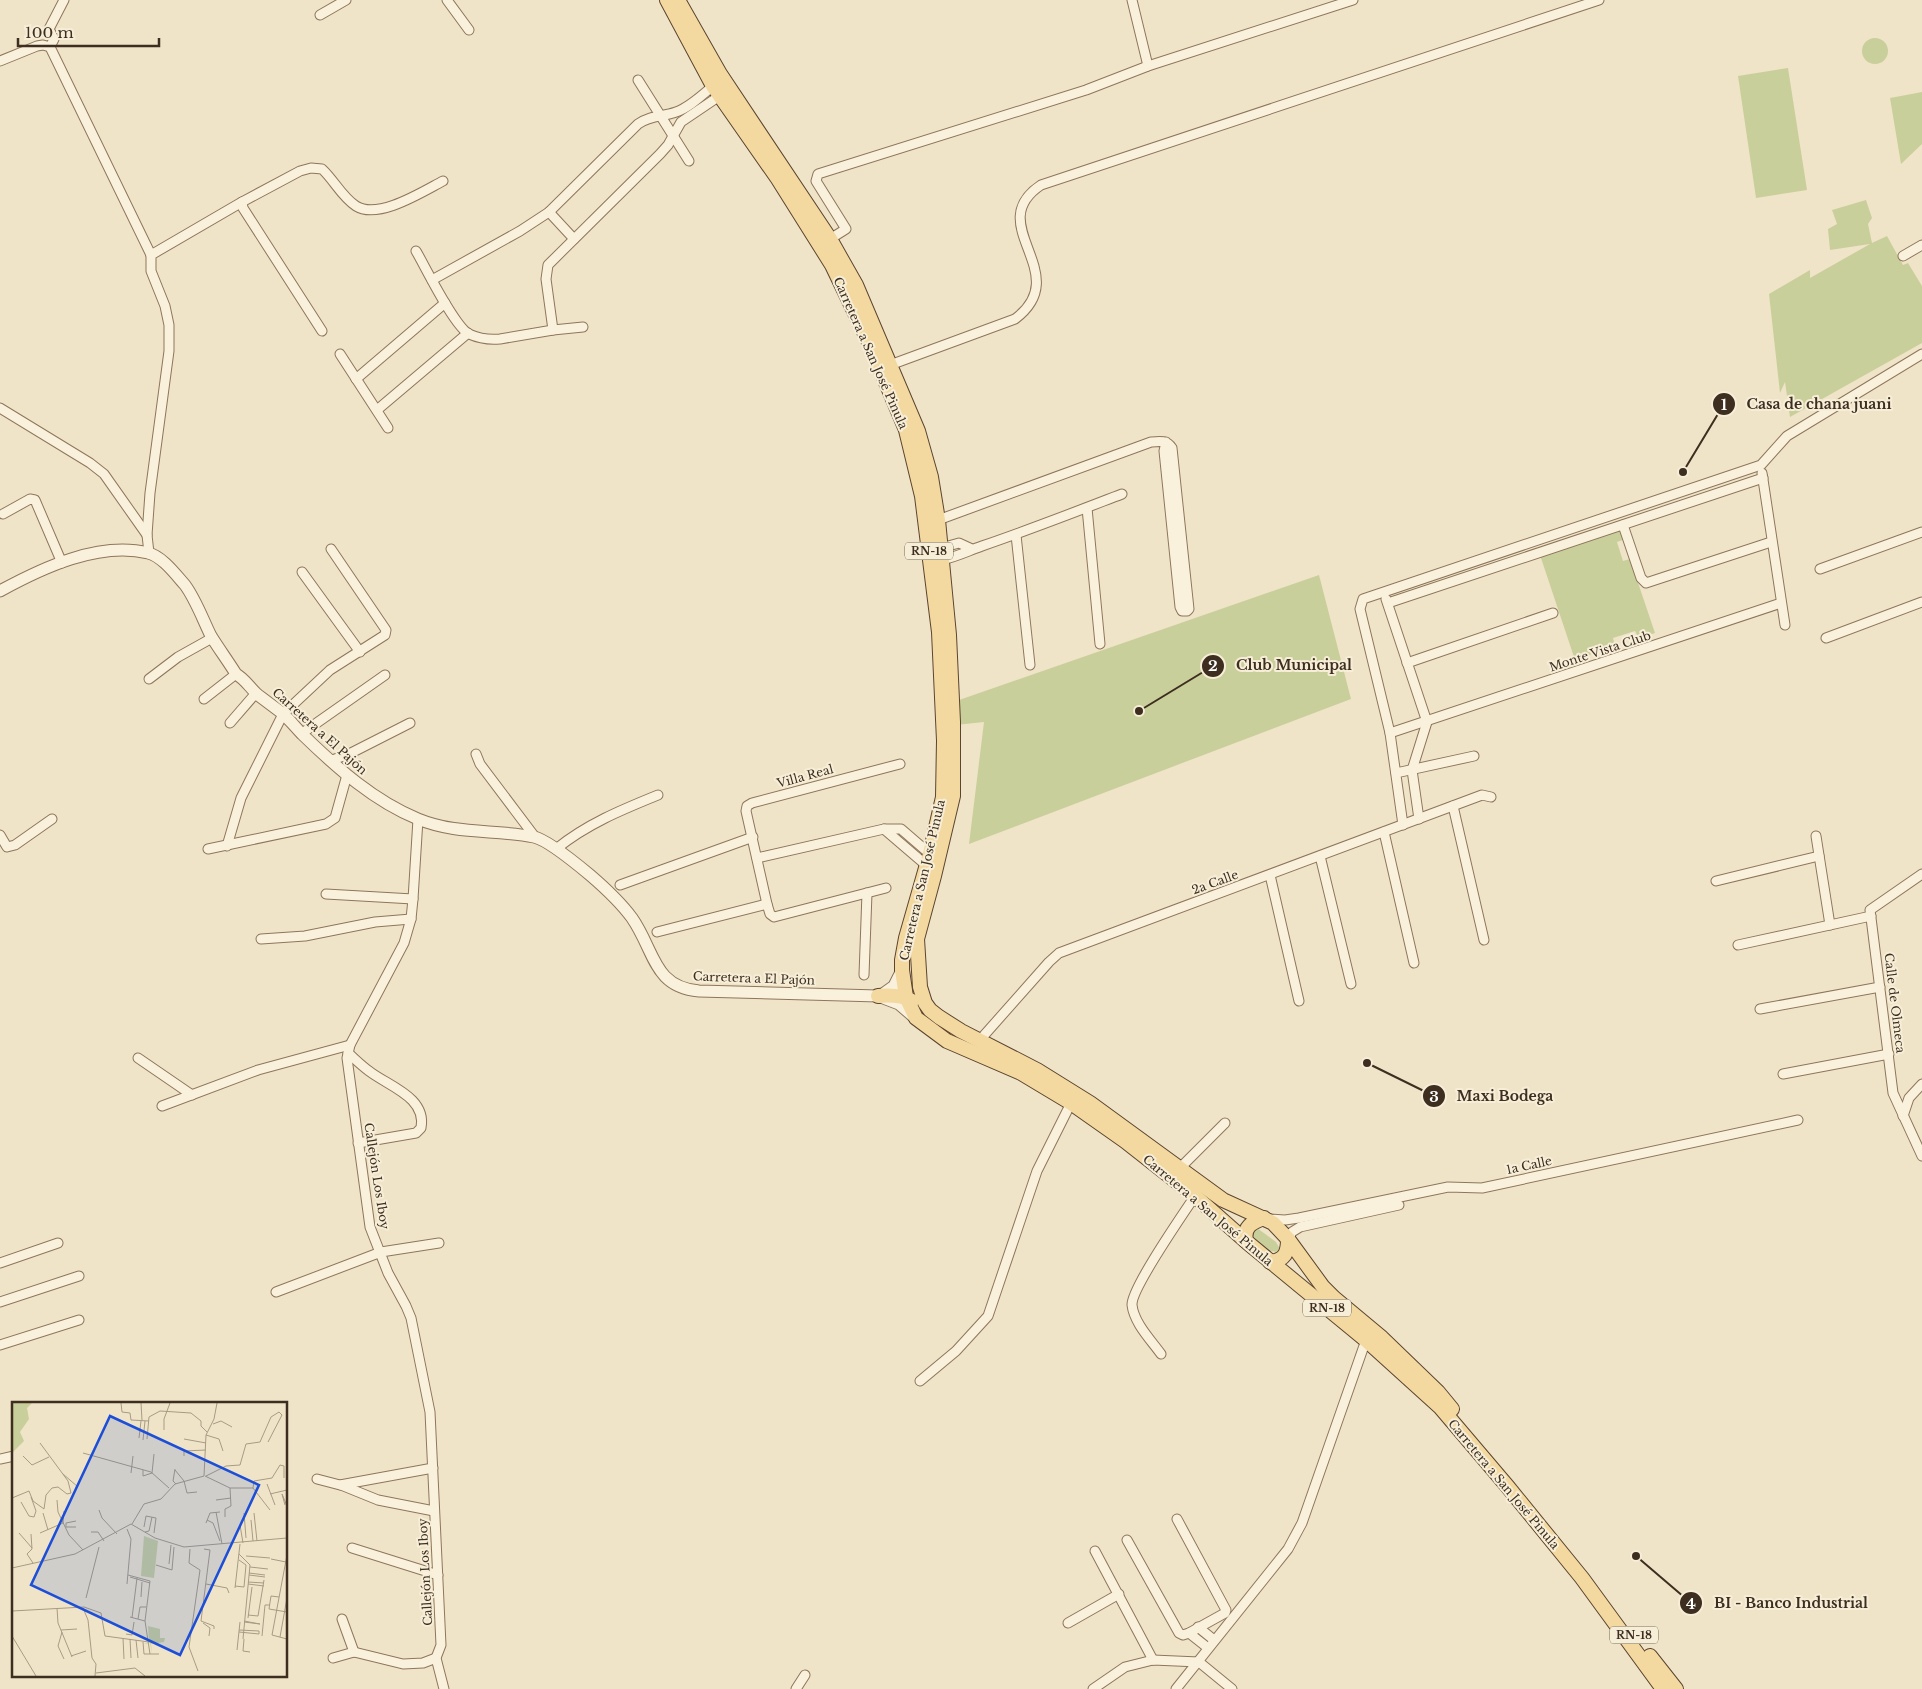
<svg xmlns="http://www.w3.org/2000/svg" width="1922" height="1689" font-family="'Libre Baskerville',serif">
	<rect width="100%" height="100%" fill="#f0e4c8"/>
	<g fill="#c9cf9b">
		<circle cx="1875" cy="51" r="13"/>
		<path d="M1788,68l19,122 -51,8 -18,-122z"/>
		<path d="M1922,92v52l-21,20 -11,-66z"/>
		<path d="M1866,200l6,18 -4,6 4,19 15,-7 16,29 5,-2 14,23v57l-132,74 -5,-35 -5,11 -11,-99 41,-24v8l60,-34 -40,6 -2,-21 9,-5 -5,-14z"/>
		<path d="M1618,526l5,14 -6,2 6,19 7,-2 25,74 -16,6 -4,-8 -22,7 2,8 -40,14 -36,-108z"/>
		<path d="M1319,575l32,124 -382,145 15,-122 -28,3 3,-25z"/>
		<path d="M1257,1228l19,14 4,7 -1,3 -11,-1 -16,-13 -1,-8z"/>
	</g>
	<g fill="none" stroke-linecap="round" stroke-linejoin="round">
		<g stroke="#8d765c" stroke-width="11">
			<g id="minor">
				<path d="M447,0l22,30"/>
				<path d="M1132,0l16,66"/>
				<path d="M320,15l26,-15"/>
				<path d="M50,47l4,-8 -5,-10 15,-29"/>
				<path d="M0,61l37,-15 6,-1 7,2 101,208"/>
				<path d="M638,80l51,81"/>
				<path d="M242,202l1,6 79,123"/>
				<path d="M549,212l25,27"/>
				<path d="M830,239l16,-10 -30,-48 2,-7 268,-84 62,-24 205,-66"/>
				<path d="M416,251c10,17 38,75 53,83 9,4 21,6 31,5l53,-9 30,-3"/>
				<path d="M1903,256l19,-11"/>
				<path d="M432,280l88,-49 29,-19 89,-88c13,-9 24,-7 38,-12 14,-5 26,-17 37,-26"/>
				<path d="M553,330l-7,-51 2,-14 112,-111 8,-9 13,-23 40,-27"/>
				<path d="M340,354l48,74"/>
				<path d="M890,365l125,-46c61,-46 -34,-94 26,-134l558,-185"/>
				<path d="M356,379l89,-76"/>
				<path d="M0,408l90,55 14,11 43,61"/>
				<path d="M377,410l91,-77"/>
				<path d="M1762,473l23,152"/>
				<path d="M1087,508l13,136"/>
				<path d="M3,514l27,-15 5,1 27,63"/>
				<path d="M938,520l213,-78c9,-1 16,-2 21,6l17,161 -2,2h-5l-2,-4 -16,-156 2,-9"/>
				<path d="M1623,525l18,53 5,5 125,-41"/>
				<path d="M1016,535l14,130"/>
				<path d="M941,548l18,-5 13,6"/>
				<path d="M149,553l-2,-18 3,-42 19,-142v-26l-4,-19 -14,-35v-16l91,-53 58,-31 11,-3 11,1c12,11 20,28 34,37 22,14 66,-14 87,-25"/>
				<path d="M942,560c14,-3 26,-9 40,-14 47,-16 93,-34 140,-52"/>
				<path d="M1820,569l102,-37"/>
				<path d="M302,572l58,80"/>
				<path d="M1386,599l41,123 -15,48 7,49"/>
				<path d="M1388,603l375,-125"/>
				<path d="M1826,638l96,-36"/>
				<path d="M1407,663l146,-50"/>
				<path d="M149,679l29,-22 34,-19"/>
				<path d="M204,699l32,-25"/>
				<path d="M230,723l26,-30"/>
				<path d="M1390,733l391,-130"/>
				<path d="M301,734l84,-59"/>
				<path d="M476,754l4,10 55,73"/>
				<path d="M330,761l21,-8 59,-30"/>
				<path d="M1396,773l78,-17"/>
				<path d="M1453,806l31,134"/>
				<path d="M418,819l-5,80 -2,20 -7,24 -54,102 -3,13 23,169 18,46 18,33 5,12 19,94 11,233 -5,13 8,31"/>
				<path d="M1403,825l-13,-92 -30,-124 3,-10 398,-134 26,-29 135,-82"/>
				<path d="M884,829l42,36"/>
				<path d="M1384,832l30,131"/>
				<path d="M0,835l7,12 8,-2 37,-26"/>
				<path d="M1816,836l14,89"/>
				<path d="M227,846l14,-48 42,-84 47,-44 55,-35 1,-5 -55,-81"/>
				<path d="M208,849l118,-25 9,-6 12,-43"/>
				<path d="M556,849c31,-25 65,-39 102,-54"/>
				<path d="M1320,856l31,128"/>
				<path d="M757,858l127,-29h17l29,25"/>
				<path d="M1922,874l-52,36 23,183 29,63"/>
				<path d="M1270,875l29,126"/>
				<path d="M1716,881l103,-25"/>
				<path d="M620,885l133,-48"/>
				<path d="M886,888l-112,29 -4,-3 -3,-10 -21,-93 1,-5 5,-3 148,-39"/>
				<path d="M326,894l87,5"/>
				<path d="M657,932l110,-28"/>
				<path d="M261,939l44,-3 70,-14 36,-3"/>
				<path d="M1738,945l133,-29"/>
				<path d="M864,975l3,-82"/>
				<path d="M1760,1009l120,-22"/>
				<path d="M979,1041l70,-79 10,-9 423,-158 9,2"/>
				<path d="M348,1053c7,6 14,13 21,18 19,15 58,26 52,57l-5,5 -58,10"/>
				<path d="M138,1058l54,37"/>
				<path d="M1783,1074l106,-20"/>
				<path d="M162,1106l96,-36 92,-25"/>
				<path d="M1903,1116l6,-18 13,-14"/>
				<path d="M1179,1169l46,-46"/>
				<path d="M1269,1219l16,1 14,-2 149,-31 34,1 316,-68"/>
				<path d="M1288,1239l4,-7 8,-5 99,-22"/>
				<path d="M0,1263l58,-20"/>
				<path d="M276,1292l105,-40 58,-9"/>
				<path d="M0,1302l79,-26"/>
				<path d="M0,1345l79,-25"/>
				<path d="M1161,1354c-10,-14 -27,-31 -29,-49 -1,-16 51,-91 63,-109"/>
				<path d="M920,1381l36,-30 32,-35 49,-145 34,-68"/>
				<path d="M0,1459l14,-3"/>
				<path d="M317,1479l23,6 93,-17"/>
				<path d="M341,1485l37,15 56,11"/>
				<path d="M1127,1540l52,93 4,2 6,-2 36,-20 1,-3 -49,-91"/>
				<path d="M352,1548l86,27"/>
				<path d="M1095,1551l58,109"/>
				<path d="M342,1619l12,33"/>
				<path d="M1068,1623l51,-29"/>
				<path d="M1198,1627l16,13"/>
				<path d="M1189,1633l19,15"/>
				<path d="M333,1658l21,-6 49,12 20,-1 13,-5"/>
				<path d="M796,1689l9,-14"/>
				<path d="M1093,1689l32,-22 28,-7 46,2 33,27"/>
				<path d="M1176,1689l112,-140 14,-26 64,-183"/>
			</g>
		</g>
		<g stroke="#8d765c" stroke-width="13">
			<g id="tertiary">
				<path d="M0,591c42,-23 99,-50 148,-38 14,3 28,22 37,32 11,15 18,35 26,51 8,13 17,25 25,38 9,5 14,14 22,21 8,6 16,12 24,18 8,7 14,15 21,22 34,33 71,66 115,84 39,16 77,10 116,18 14,3 44,28 56,38 14,12 31,28 42,43 23,33 21,69 67,73l179,5 21,8 15,13"/>
				<path d="M880,996l14,-10 8,-16"/>
			</g>
		</g>
		<g stroke="#5b4430" stroke-width="16">
			<g id="primary">
				<path d="M667,0l46,86 65,93 54,86 37,77 37,88 16,66 17,136 5,109 -1,56 -13,57 -24,84 -4,22v10l4,27 10,21 31,23 74,32 50,30 54,38 70,55 53,47 118,97 74,67 68,80 74,91 81,111"/>
				<path d="M678,0l42,74 110,165 26,46 62,146 13,46 7,43 11,115 4,87v74l-19,80 -17,63 3,48 5,16 5,7 9,7 22,14 76,39 53,33 133,97 50,23 15,16 35,48 11,11 48,40 56,54 14,17"/>
				<path d="M878,996c12,-1 24,-1 34,5"/>
				<path d="M1246,1241c-3,-14 6,-19 18,-23"/>
				<path d="M1270,1262c15,-2 18,-9 18,-23"/>
				<path d="M1650,1656l26,33"/>
			</g>
		</g>
		<use href="#minor" stroke="#faf1dc" stroke-width="9"/>
		<use href="#tertiary" stroke="#faf1dc" stroke-width="11"/>
		<use href="#primary" stroke="#f3d9a0" stroke-width="14"/>
	</g>
	<g text-anchor="middle" dominant-baseline="central" stroke-width="4" stroke-linejoin="round" paint-order="stroke">
		<g fill="#f7eed8" stroke="#756857" stroke-width="1">
			<rect x="905" y="542.5" width="48" height="17" rx="4"/>
			<rect x="1303" y="1299.5" width="48" height="17" rx="4"/>
			<rect x="1610" y="1626.5" width="48" height="17" rx="4"/>
		</g>
		<g font-size="11" font-weight="bold" fill="#3d2e20">
			<text x="929" y="551">RN-18</text>
			<text x="1327" y="1308">RN-18</text>
			<text x="1634" y="1635">RN-18</text>
		</g>
		<g font-size="12" fill="#3d2e20" stroke="#f7eed8">
			<text transform="translate(871 353) rotate(66)">Carretera a San José Pinula</text>
			<text transform="translate(1600 651) rotate(-18)">Monte Vista Club</text>
			<text transform="translate(320 731) rotate(42)">Carretera a El Pajón</text>
			<text transform="translate(805 776) rotate(-15)">Villa Real</text>
			<text transform="translate(922 880) rotate(-77)">Carretera a San José Pinula</text>
			<text transform="translate(1215 882) rotate(-20)">2a Calle</text>
			<text transform="translate(754 978) rotate(2)">Carretera a El Pajón</text>
			<text transform="translate(1895 1003) rotate(83)">Calle de Olmeca</text>
			<text transform="translate(1529 1165) rotate(-12)">1a Calle</text>
			<text transform="translate(377 1176) rotate(81)">Callejón Los Iboy</text>
			<text transform="translate(1208 1210) rotate(40)">Carretera a San José Pinula</text>
			<text transform="translate(1504 1484) rotate(50)">Carretera a San José Pinula</text>
			<text transform="translate(425 1572) rotate(-93)">Callejón Los Iboy</text>
		</g>
	</g>
	<g transform="translate(12 1402)">
		<rect width="275" height="275" fill="#f0e4c8"/>
		<path d="M0,1h20l-5,5 2,11 -9,13 4,9 -12,12zM132,134l14,5 -4,37 -13,-2zM136,224l12,3v9h5l-1,4 -13,2 1,9 -2,-10 -6,1 5,-2z" fill="#c9cf9b"/>
		<path fill="none" stroke="#a89b85" stroke-width="1" d="M109,1l1,9 8,1 1,7 18,1M129,1l1,17M201,22l8,-3 11,6M152,28v-11l6,-16M194,33l13,4 4,12M127,36l2,-17M135,37l2,-22 11,-6 31,2 10,8v5l6,6M172,37l22,4M131,38l2,-19M71,51l68,19 18,16M11,54l9,9 17,-8M172,54v-5l22,-1M163,67l-2,12 3,3M131,68v6l9,-3M163,68l9,11 3,12 10,-1M119,71l2,-17M140,71l2,-19M51,72l15,13M193,74l25,12 1,18 -6,3v8M194,74l20,-10 14,-1 6,-21 14,-2 11,-25 8,-5 3,3 -14,27M255,82l8,21M218,86h23l1,-7 18,-3 8,-13 4,1v12M241,86l17,22M258,92l17,-4M0,96l17,-7 4,10 11,8 2,-14 6,-7 6,-1 9,7 4,-1 -3,-12 -28,-38M45,98l1,12 11,23 14,15M204,98l15,-2M9,100l8,14 5,1 2,-6 -5,-14M273,103l-3,-11 5,12M87,108l3,8 15,16M204,110l6,32M31,111l5,17M232,111l2,25M242,111l3,28M195,118l6,3 7,18M239,118l2,21M194,121l4,-10 10,-1M120,122l12,-20 17,-5 14,-15 29,-8 2,-41 8,-16 3,-16M228,123l3,18M64,125h-10v-4l10,-2M132,125l2,-11 10,2 -2,15M115,127l4,10 -4,45M79,130h7l6,9M133,130l4,-1 3,-14M7,131l13,15M28,131l23,-10 1,-12M19,132l1,15 -5,5 6,9M178,147l-1,14 11,7 -11,77 9,24M192,147l6,1 -9,71 13,5v3M227,152l11,11 -7,74M275,153l-15,80 15,4M234,154l24,2M259,157l15,3M157,162l2,-19M144,163l16,5M238,165l18,2M0,166l63,-14 56,-30 24,14 29,9 103,-9M160,168l2,-23M237,171l16,2M116,173l22,6 -5,40 5,33M237,173l16,2M118,175l20,6M236,180l16,1M194,182l21,4 2,5M236,182l16,2M223,184l9,1 2,-22 -7,-5M223,186l5,-44M129,195l1,-15M267,195l-8,-1 -2,13 18,3M74,196l13,-51M45,206l1,15 14,34M71,206l5,12 4,38 4,6 -1,12M0,209l72,-4 17,6 4,23 44,6M236,213l10,1 6,-36M118,215l15,4M120,216l5,-40M236,216l4,-31M126,217l2,-12h6M232,220l16,2 -16,-3M191,221l7,5 -1,8M49,228l16,-1M50,230l-4,14 6,13M227,230l20,2v-3l-20,-1M114,232l6,1 2,-13M0,234l24,40M250,234l3,-31h5M268,235l7,-39M111,236l1,21M118,237l1,19M232,237l-1,12 7,1M124,238l2,18M131,240l1,12h15M225,248l3,-28M59,254l15,-5M84,271l39,-5 10,8"/>
		<path fill="#1d4ed8" fill-opacity="0.15" stroke="#1d4ed8" stroke-width="2.5" d="M98,14l149,69 -79,170 -149,-70z"/>
		<rect width="275" height="275" fill="none" stroke="#3d2e20" stroke-width="2.5"/>
	</g>
	<path fill="none" stroke="#3d2e20" stroke-width="2" d="M1683 472L1724 404M1139 711L1213 666M1367 1063L1434 1096M1636 1556L1691 1603"/>
	<g fill="#3d2e20" stroke="#f7eed8" stroke-width="2">
		<circle cx="1683" cy="472" r="5"/>
		<circle cx="1139" cy="711" r="5"/>
		<circle cx="1367" cy="1063" r="5"/>
		<circle cx="1636" cy="1556" r="5"/>
		<circle cx="1724" cy="404" r="12"/>
		<circle cx="1213" cy="666" r="12"/>
		<circle cx="1434" cy="1096" r="12"/>
		<circle cx="1691" cy="1603" r="12"/>
	</g>
	<g font-size="15" text-anchor="middle" font-weight="bold" fill="#fff">
		<text x="1724" y="410">1</text>
		<text x="1213" y="671">2</text>
		<text x="1434" y="1102">3</text>
		<text x="1691" y="1609">4</text>
	</g>
	<g font-size="14" text-anchor="middle" font-weight="bold" fill="#3d2e20" stroke="#f7eed8" stroke-width="4" stroke-linejoin="round" paint-order="stroke">
		<text x="1819" y="409">Casa de chana juani</text>
		<text x="1294" y="670">Club Municipal</text>
		<text x="1505" y="1101">Maxi Bodega</text>
		<text x="1791" y="1608">BI - Banco Industrial</text>
	</g>
	<path d="M18 38v8h141v-8" fill="none" stroke="#3d2e20" stroke-width="2.5"/>
	<text x="25" y="38" font-size="15" fill="#3d2e20" stroke="#f7eed8" stroke-width="4" paint-order="stroke">100 m</text>
</svg>
